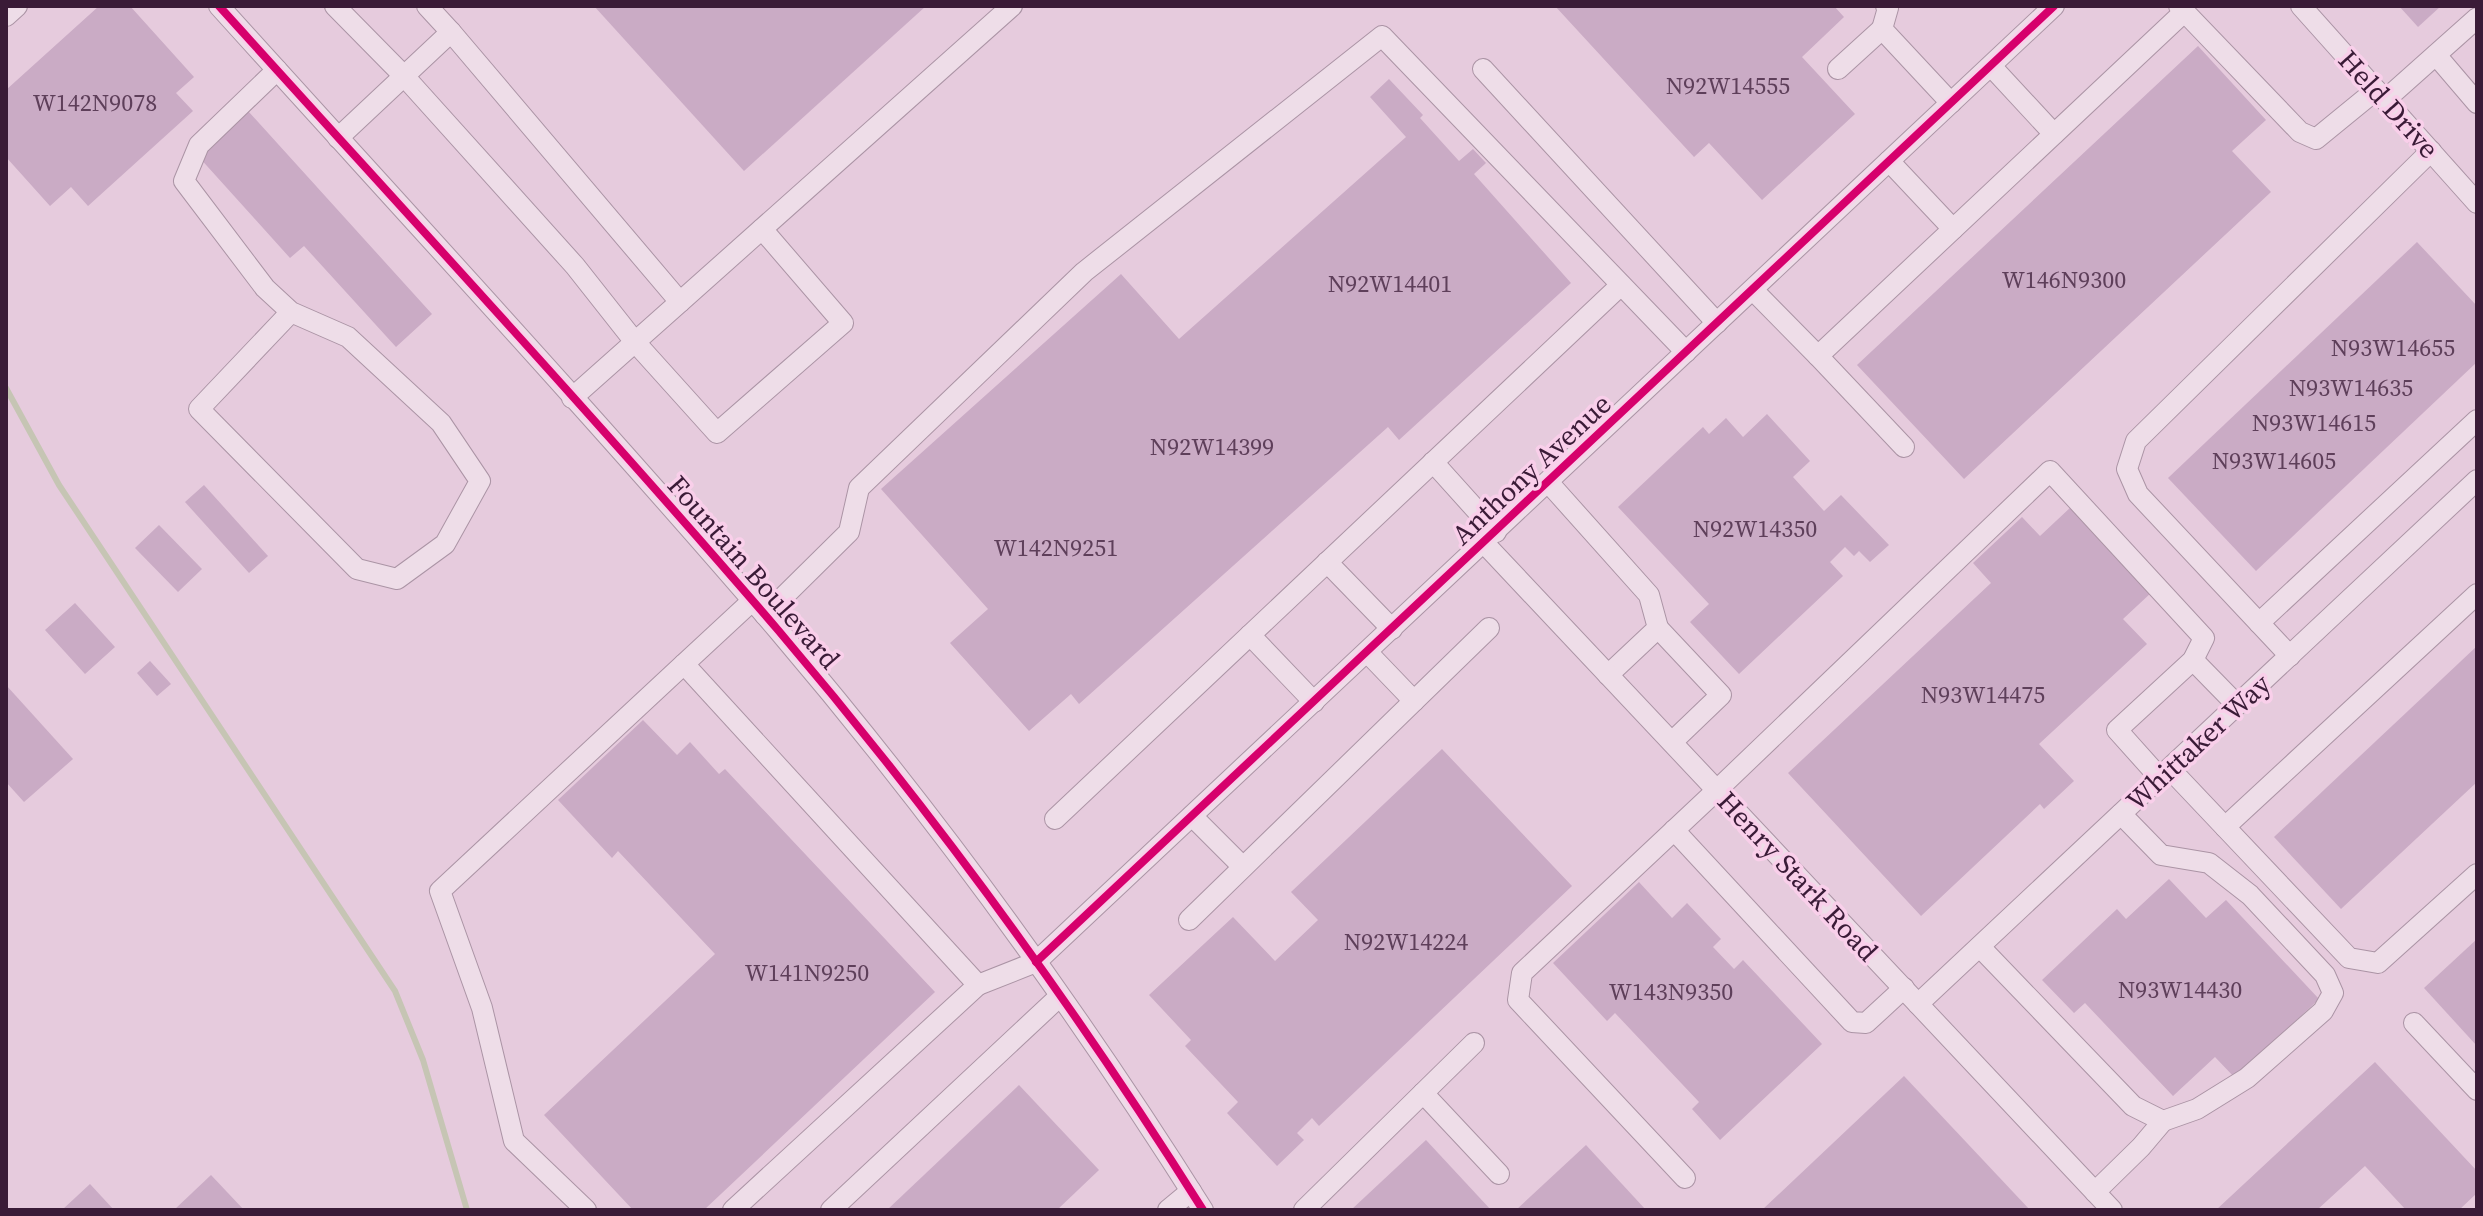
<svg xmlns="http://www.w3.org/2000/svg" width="2483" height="1216" font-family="'Source Serif 4',serif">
	<rect width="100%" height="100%" fill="#e6cbdd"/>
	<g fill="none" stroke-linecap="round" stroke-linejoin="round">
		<path stroke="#c6c5b4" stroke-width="6" d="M6,388l53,97 336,506 28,69 44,150"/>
	</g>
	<g fill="#caabc5">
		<path d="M99,6h31l64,71 -18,16 17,18 -105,95 -17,-19 -21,19 -44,-49v-67z"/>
		<path d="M594,6h332l-182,165z"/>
		<path d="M1555,6h279l10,11 -42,40 53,57 -93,86 -53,-57 -15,14z"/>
		<path d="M2399,6h42l-23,21z"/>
		<path d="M2198,46l68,74 -34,31 39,41 -307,287 -107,-114z"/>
		<path d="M1389,79l34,36 -3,3 39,43 14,-12 13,14 -12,11 97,109 -172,157 -11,-13 -309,277 -8,-10 -42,37 -79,-88 38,-34 -107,-120 240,-215 58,65 227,-202 -36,-40z"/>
		<path d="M248,111l184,203 -36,33 -92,-101 -14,12 -92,-102z"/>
		<path d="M2417,242l60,64v56l-221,209 -88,-93z"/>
		<path d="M1767,414l43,47 -17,16 31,34 17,-16 48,50 -19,17 -11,-11 -5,5 -9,-9 -15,15 13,14 -104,98 -49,-52 19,-18 -91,-97 85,-80 6,7 17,-16 17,19z"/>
		<path d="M204,485l64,71 -19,17 -64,-71z"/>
		<path d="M2072,506l80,86 -29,27 24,25 -108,100 35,37 -30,28 -4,-5 -119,112 -133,-143 203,-190 -18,-20 49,-46 18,19z"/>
		<path d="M159,525l43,44 -24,23 -43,-44z"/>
		<path d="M75,603l40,44 -30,27 -40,-44z"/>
		<path d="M2477,646v136l-136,127 -67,-72z"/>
		<path d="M150,661l21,23 -14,12 -20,-23z"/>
		<path d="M6,685l67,74 -49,43 -18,-20z"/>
		<path d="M643,720l34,35 13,-13 29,32 6,-5 210,223 -231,218h-71l-89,-95 171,-161 -97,-103 -6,7 -54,-58z"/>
		<path d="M1442,749l130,137 -253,240 -7,-8 -15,15 7,7 -27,26 -50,-53 11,-11 -53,-56 6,-6 -42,-45 84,-78 42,44 43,-41 -27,-28z"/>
		<path d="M2169,879l37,39 20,-18 93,99 -84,79 -20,-21 -42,39 -88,-93 -11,10 -32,-33 75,-71 9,10z"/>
		<path d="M1639,882l33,36 15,-15 34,36 -8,8 21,22 9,-9 79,84 -102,96 -28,-31 7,-7 -84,-89 -8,8 -54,-58z"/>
		<path d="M2477,939v107l-53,-58z"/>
		<path d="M2375,1062l102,109v22l-18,17h-53l-41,-44 -48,44h-101z"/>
		<path d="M1904,1076l126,134h-268z"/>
		<path d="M1019,1085l80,85 -42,40h-170z"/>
		<path d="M1426,1140l65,70h-140z"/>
		<path d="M1586,1145l60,65h-130z"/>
		<path d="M211,1175l33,35h-70z"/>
		<path d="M90,1184l24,26h-52z"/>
	</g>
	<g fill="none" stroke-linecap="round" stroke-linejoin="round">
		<g stroke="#ab94a5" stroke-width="22">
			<g id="minor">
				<path d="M219,6c187,207 377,412 559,624 155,182 297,377 425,580"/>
				<path d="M335,6l69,70 171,190 60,76 82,91 126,-110 -81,-94"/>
				<path d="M1886,6l2,2 -6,21 69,74"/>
				<path d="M2179,6l121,126 16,7 60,-49"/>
				<path d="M2301,6l176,197"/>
				<path d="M6,16l11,-10"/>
				<path d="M451,32l229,270 -108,96"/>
				<path d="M2436,55l41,48"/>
				<path d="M1991,66l63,68"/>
				<path d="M1483,69l234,254"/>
				<path d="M1838,69l44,-40"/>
				<path d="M277,70l-78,75 -15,36 81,107 26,24 57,25 93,86 39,58 -35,63 -48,35 -40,-10 -158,-160 92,-97"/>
				<path d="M2385,100l92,-82"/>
				<path d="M338,138l113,-106 -24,-26"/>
				<path d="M1889,161l64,68"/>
				<path d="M1753,290l65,66 366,-344"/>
				<path d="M680,302l332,-296"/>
				<path d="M1818,356l86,91"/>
				<path d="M1433,462l63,70"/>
				<path d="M1548,482l101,113 9,33 -50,47"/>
				<path d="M1484,543l628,667"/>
				<path d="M1327,562l65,67"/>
				<path d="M752,601l-68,63 294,321 58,-23 1018,-956"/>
				<path d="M765,615l84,-83 10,-44 225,-216 298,-236 304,316"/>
				<path d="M2259,623l218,-203"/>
				<path d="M1658,628l63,67 -49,47"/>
				<path d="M1250,635l64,67"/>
				<path d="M1367,652l47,49"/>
				<path d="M2290,656l-152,-162 -11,-25 9,-28 295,-290"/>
				<path d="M2193,660l44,45"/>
				<path d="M2170,769l179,189 29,5 99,-89"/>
				<path d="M1192,816l51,51"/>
				<path d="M1055,819l566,-534"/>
				<path d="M2225,827l252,-233"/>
				<path d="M1674,830l178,192 14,1 38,-35"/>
				<path d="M1189,920l300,-292"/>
				<path d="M1980,947l153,159 30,15 34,-12 50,-31 76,-67 10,-18 -8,-18 -75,-80 -41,-32 -48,-8 -40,-41"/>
				<path d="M1918,1004l559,-524"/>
				<path d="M2414,1023l63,67"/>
				<path d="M1423,1093l76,81"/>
				<path d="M1685,1178l-167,-178 4,-27 195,-183 333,-319 154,167 -11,22 -76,70 43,48"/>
				<path d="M2095,1192l46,-45 22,-26"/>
				<path d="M586,1210l-72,-69 -32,-133 -42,-117 244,-227"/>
				<path d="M733,1210l245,-225"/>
				<path d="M831,1210l229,-214"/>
				<path d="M1168,1210l23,-19"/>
				<path d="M1304,1210l170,-167"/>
			</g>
		</g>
		<use href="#minor" stroke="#eedde8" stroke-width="20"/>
		<g stroke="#f9cfea" stroke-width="13">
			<g id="cycleway">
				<path d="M219,6c187,207 377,412 559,624 155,182 297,377 425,580"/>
				<path d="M1036,962l1018,-956"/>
			</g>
		</g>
		<use href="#cycleway" stroke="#d6006c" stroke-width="8"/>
	</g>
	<g text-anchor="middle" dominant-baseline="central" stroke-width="7" stroke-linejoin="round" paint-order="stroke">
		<g font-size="24" fill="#5e3f5a">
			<text x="1728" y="85">N92W14555</text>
			<text x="95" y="102">W142N9078</text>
			<text x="2064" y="279">W146N9300</text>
			<text x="1390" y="283">N92W14401</text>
			<text x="2393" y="347">N93W14655</text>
			<text x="2351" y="387">N93W14635</text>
			<text x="2314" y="422">N93W14615</text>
			<text x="1212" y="446">N92W14399</text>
			<text x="2274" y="460">N93W14605</text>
			<text x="1755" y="528">N92W14350</text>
			<text x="1056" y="547">W142N9251</text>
			<text x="1983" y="694">N93W14475</text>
			<text x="1406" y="941">N92W14224</text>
			<text x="807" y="972">W141N9250</text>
			<text x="2180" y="989">N93W14430</text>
			<text x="1671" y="991">W143N9350</text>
		</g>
		<g font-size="28" fill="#3a1b37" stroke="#f9cfea">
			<text transform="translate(2389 104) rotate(48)">Held Drive</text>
			<text transform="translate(1531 469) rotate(-43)">Anthony Avenue</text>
			<text transform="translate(754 572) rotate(49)">Fountain Boulevard</text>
			<text transform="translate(2198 742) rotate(-43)">Whittaker Way</text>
			<text transform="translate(1798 876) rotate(47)">Henry Stark Road</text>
		</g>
	</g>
	<rect width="2483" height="1216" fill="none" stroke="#3a1b37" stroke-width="16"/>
</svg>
